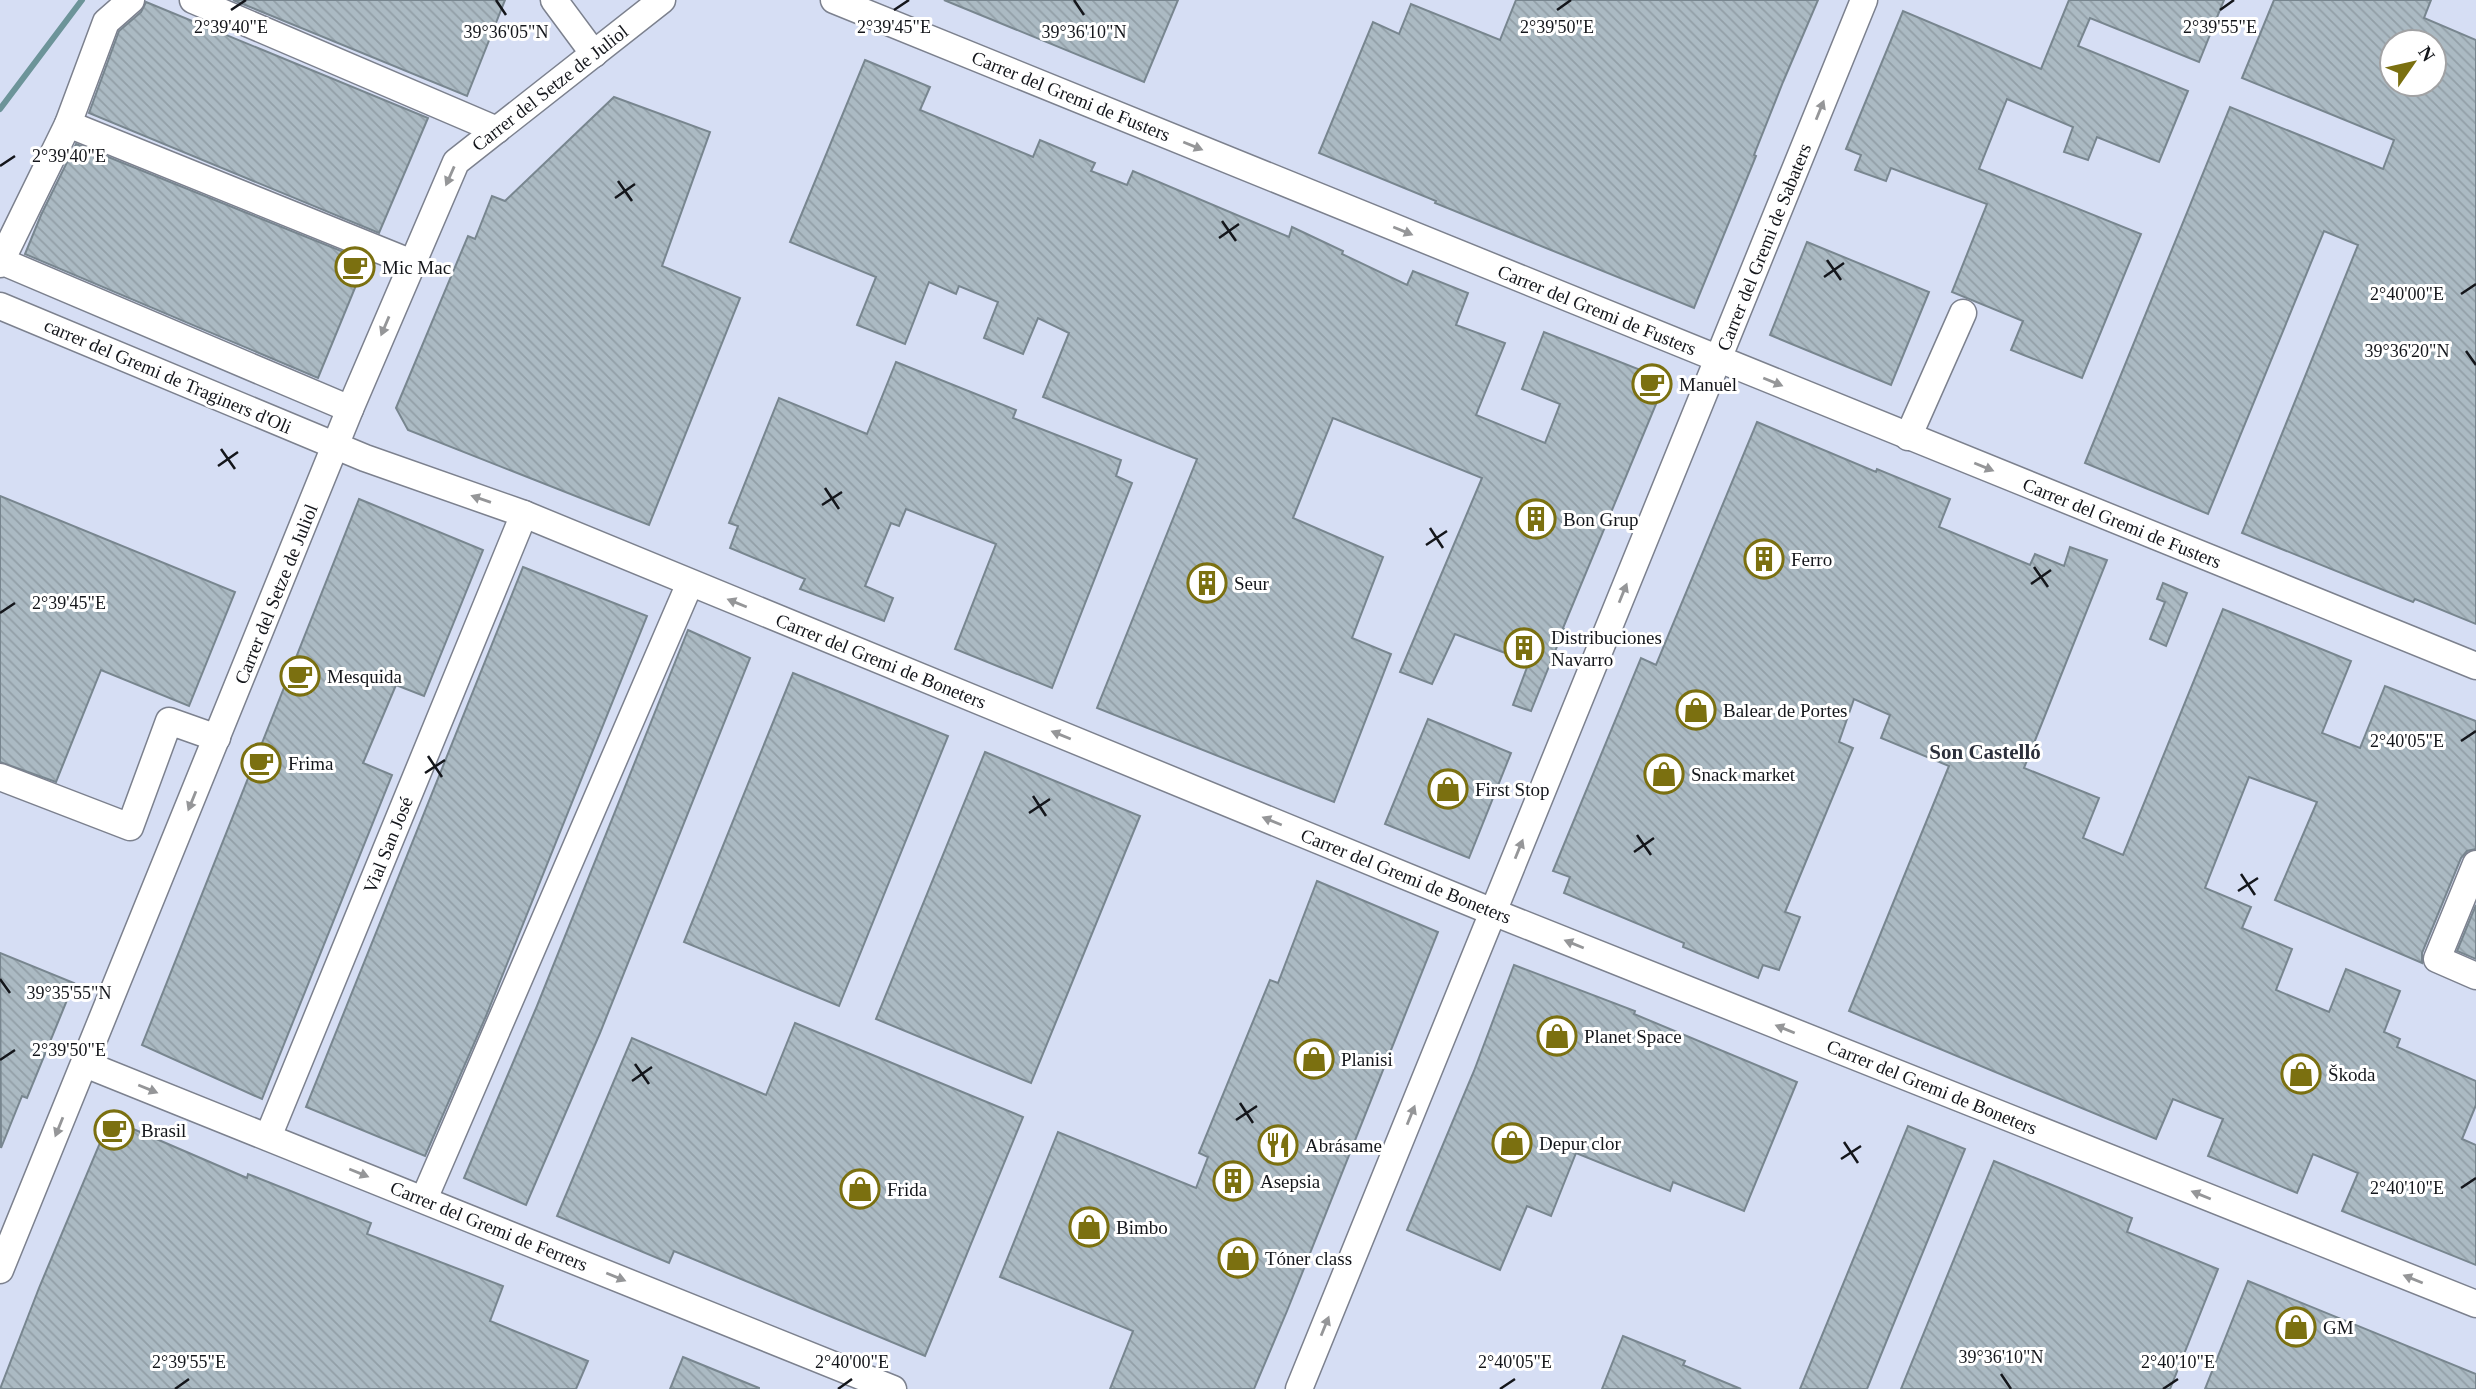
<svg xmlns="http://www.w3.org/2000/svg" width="2476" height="1389" font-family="Georgia,serif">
	<defs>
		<pattern id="building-back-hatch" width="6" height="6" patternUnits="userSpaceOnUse" patternTransform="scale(1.75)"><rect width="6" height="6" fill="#abbac3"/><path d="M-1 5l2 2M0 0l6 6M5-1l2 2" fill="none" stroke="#929fa7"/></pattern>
	</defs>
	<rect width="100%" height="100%" fill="#e4eaf9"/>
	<path fill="#d6def4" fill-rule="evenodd" d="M0,0h2476v1389h-2476zM2392,42h42v42h-42z"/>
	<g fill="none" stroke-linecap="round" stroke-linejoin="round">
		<path stroke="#6c9499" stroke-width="6" d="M0,109l82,-109"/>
	</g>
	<g fill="url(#building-back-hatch)" stroke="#78868f" stroke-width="2" fill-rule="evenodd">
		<path d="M233,0h272l-38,96z"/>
		<path d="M944,0h234l-34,82z"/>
		<path d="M1516,0h302l-35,82 -29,73 2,1 -62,152 -259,-105 1,-2 -117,-48 54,-131 26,12 12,-30 89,36z"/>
		<path d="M2069,0h155l-25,62 -109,-44 -12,28 110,45 -29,71 -62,-25 -9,23 -24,-8 9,-25 -66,-28 -28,70 162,65 -59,144 -71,-28 12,-29 -71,-29 35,-88 -96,-36 -5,13 -31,-11 6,-15 -15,-6 57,-138 138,58z"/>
		<path d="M2274,0h157l-7,18 52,22v584l-61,-25 -2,3 -171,-69 116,-288 -34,-14 -116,283 -123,-51 145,-356 153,62 11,-29 -152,-62zM2392,42h42v42h-42z"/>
		<path d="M146,2l282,116 -49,115 -290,-120 30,-82 22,-19z"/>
		<path d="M865,60l65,27 -10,23 113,47 7,-17 55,23 -4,8 36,14 6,-14 156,66 3,-10 51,24 -1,3 65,31 6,-14 55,22 -12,32 49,18 -29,72 69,28 15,-39 -38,-15 22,-57 122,48 -103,248 1,1 -33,82 -18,-6 16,-43 -74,-28 -23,50 -32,-12 82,-194 -149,-60 -40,100 90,39 -31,81 39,16 -57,148 -237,-94 100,-249 -154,-62 26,-64 -31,-15 -15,36 -39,-16 14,-36 -39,-16 -3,8 -27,-12 -24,62 -48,-19 19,-48 -86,-35z"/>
		<path d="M614,97l96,35 -48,134 78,32 -91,227 -241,-95 -12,-22 72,-172 7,3 17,-43 13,5z"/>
		<path d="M76,144l290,117 -48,117 -293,-124 16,-39z"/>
		<path d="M1807,242l122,50 -38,93 -121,-50z"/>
		<path d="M896,362l120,48 -3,8 108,42 -5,16 16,7 -80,205 -97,-39 41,-105 -90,-35 -7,17 -8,-3 -26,63 28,12 -9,23 -84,-32 5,-10 -75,-31 8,-22 -9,-3 50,-125 88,36z"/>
		<path d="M1757,422l119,50 1,-3 73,30 -11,28 91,38 5,-11 29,12 6,-19 37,13 -83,208 75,30 -16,40 40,17 100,-246 128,52 -29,72 38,15 25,-62 91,35v128l-9,2 -6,7 -39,95v10l-147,-63 42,-98 -68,-25 -44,111 46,19 -9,21 50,21 -16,41 53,22 17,-43 54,22 -16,41 16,7 -3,8 79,34v24l-14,34 14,6v120l-134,-54 16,-38 -45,-19 -16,39 -89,-37 15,-37 -50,-20 -17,40 -307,-128 100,-245 -68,-28 9,-23 -36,-16 -15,43 14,6 -68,164 15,5 -21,53 -16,-5 -5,13 -75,-31 1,-4 -120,-50 6,-16 -17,-6 88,-213 15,7z"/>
		<path d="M0,496l235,96 -46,114 -88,-36 -45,112 -56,-20z"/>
		<path d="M359,499l124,51 -59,146 -28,-11 -33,78 29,12 -130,324 -120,-54z"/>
		<path d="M523,567l124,49 -161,400 -61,140 -119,-49z"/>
		<path d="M2163,583l24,10 -21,53 -16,-7 15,-37 -8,-3z"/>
		<path d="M688,630l62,28 -150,375 -74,172 -62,-27 73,-172z"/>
		<path d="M793,673l155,63 -109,270 -155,-64z"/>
		<path d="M1428,719l83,34 -42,105 -84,-34z"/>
		<path d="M985,752l155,64 -109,267 -155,-64z"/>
		<path d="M1317,881l121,51 -151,379 -33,78h-144l23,-58 -133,-54 58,-145 138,56 12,-31 -9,-4 71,-173 8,3z"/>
		<path d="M2476,905v54l-19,-8z"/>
		<path d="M0,953l74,30 -47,115 -5,-2 -21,52z"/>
		<path d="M1514,965l121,46 -1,3 163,68 -53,129 -71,-29 -3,9 -94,-38 -25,63 -24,-10 -27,64 -93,-40 67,-159z"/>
		<path d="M795,1023l228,94 -98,239 -251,-105 -5,12 -112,-47 75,-178 134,57z"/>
		<path d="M110,1119l137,59 1,-4 123,49 -4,11 136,52 -13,35 98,40 -12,28h-576l39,-101z"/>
		<path d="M1908,1126l57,23 -98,240h-67z"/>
		<path d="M1994,1161l138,57 -5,14 91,37 -48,120h-269z"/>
		<path d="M2248,1281l228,93v15h-271z"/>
		<path d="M1623,1336l62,25 -2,4 58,24h-139z"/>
		<path d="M683,1357l76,31v1h-89z"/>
	</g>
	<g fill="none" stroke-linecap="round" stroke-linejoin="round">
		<g stroke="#7c818e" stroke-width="29">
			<g id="minor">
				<path d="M193,0l304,130"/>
				<path d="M554,0l40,54"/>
				<path d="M834,0l1642,666"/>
				<path d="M68,124l344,139"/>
				<path d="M1,261l67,-137 38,-102 25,-22"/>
				<path d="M0,264l1,-3 349,148"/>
				<path d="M0,306l365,152 159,56 969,398 983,392"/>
				<path d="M1908,437l55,-124"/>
				<path d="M0,777l130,50 39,-106 48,17"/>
				<path d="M2476,864l-39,95 39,17"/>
				<path d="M85,1064l808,325"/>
				<path d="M268,1137l256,-623"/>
				<path d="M424,1199l266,-616"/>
				<path d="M0,1270l350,-861 106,-247 206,-162"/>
				<path d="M1299,1389l565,-1389"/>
			</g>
		</g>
		<use href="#minor" stroke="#fff" stroke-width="26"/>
	</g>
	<defs><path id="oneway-solid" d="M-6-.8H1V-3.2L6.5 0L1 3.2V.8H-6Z" transform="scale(1.75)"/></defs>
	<g fill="#959698">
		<use href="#oneway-solid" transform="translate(1820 110) rotate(-68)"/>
		<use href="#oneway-solid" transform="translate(1193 146) rotate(22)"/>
		<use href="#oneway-solid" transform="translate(450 176) rotate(114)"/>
		<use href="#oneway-solid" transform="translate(1403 231) rotate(22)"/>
		<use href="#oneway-solid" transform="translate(385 326) rotate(113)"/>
		<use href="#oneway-solid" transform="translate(1773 382) rotate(22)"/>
		<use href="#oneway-solid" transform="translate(1984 467) rotate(22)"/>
		<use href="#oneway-solid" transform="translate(481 499) rotate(-161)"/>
		<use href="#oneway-solid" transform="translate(1623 593) rotate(-68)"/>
		<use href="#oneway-solid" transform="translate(737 603) rotate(-158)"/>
		<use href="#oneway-solid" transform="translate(1061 735) rotate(-158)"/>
		<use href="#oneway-solid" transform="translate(192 801) rotate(112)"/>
		<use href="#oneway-solid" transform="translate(1272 821) rotate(-158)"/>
		<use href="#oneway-solid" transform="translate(1519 849) rotate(-68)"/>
		<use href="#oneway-solid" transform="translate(1574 944) rotate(-158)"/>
		<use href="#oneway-solid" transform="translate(1785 1029) rotate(-158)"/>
		<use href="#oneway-solid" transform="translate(148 1089) rotate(22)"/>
		<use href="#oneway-solid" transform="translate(1411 1115) rotate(-68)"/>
		<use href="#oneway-solid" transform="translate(59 1127) rotate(112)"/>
		<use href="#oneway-solid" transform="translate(359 1173) rotate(22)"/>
		<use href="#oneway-solid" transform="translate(2201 1195) rotate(-158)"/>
		<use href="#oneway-solid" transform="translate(616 1277) rotate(22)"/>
		<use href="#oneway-solid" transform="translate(2413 1279) rotate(-158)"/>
		<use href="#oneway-solid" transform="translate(1325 1326) rotate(-68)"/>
	</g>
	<path fill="none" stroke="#14161b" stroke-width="2.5" d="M496,0l10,15M1074,0l10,15M231,10l15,-10M894,10l15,-10M1557,10l14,-10M2220,10l14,-10M0,166l15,-10M618,181l14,20M615,198l20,-14M1222,221l14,20M1219,238l20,-14M1827,260l14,20M1824,277l20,-14M2461,294l15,-10M2466,351l10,14M221,449l14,20M218,466l20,-14M825,488l14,21M822,505l20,-13M1430,528l13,20M1426,545l21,-14M2034,567l14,20M2031,584l20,-14M0,613l15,-10M2461,741l15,-10M428,756l14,21M425,773l20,-13M1033,796l13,20M1029,813l21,-14M1637,835l14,20M1634,852l20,-14M2241,874l14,21M2238,891l20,-13M0,979l10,14M0,1060l15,-10M635,1064l14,20M632,1081l20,-14M1240,1103l13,20M1236,1120l21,-14M1844,1142l14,21M1841,1159l20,-13M2461,1188l15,-10M2001,1374l10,15M175,1389l14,-10M838,1389l14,-10M1500,1389l15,-10M2163,1389l15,-10"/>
	<defs>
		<g id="cafe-ring" transform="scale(2.0125)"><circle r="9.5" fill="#fff" stroke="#7b7010" stroke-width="1.5"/><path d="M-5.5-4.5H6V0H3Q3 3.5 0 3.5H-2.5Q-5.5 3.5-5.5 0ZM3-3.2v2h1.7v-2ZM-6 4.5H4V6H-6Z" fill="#7b7010"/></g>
		<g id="building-ring" transform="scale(2.0125)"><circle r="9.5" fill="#fff" stroke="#7b7010" stroke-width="1.5"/><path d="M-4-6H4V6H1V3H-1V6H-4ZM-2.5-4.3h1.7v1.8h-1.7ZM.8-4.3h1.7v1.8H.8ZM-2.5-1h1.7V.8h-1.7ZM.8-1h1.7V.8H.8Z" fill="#7b7010"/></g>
		<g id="shop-ring" transform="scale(2.0125)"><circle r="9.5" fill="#fff" stroke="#7b7010" stroke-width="1.5"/><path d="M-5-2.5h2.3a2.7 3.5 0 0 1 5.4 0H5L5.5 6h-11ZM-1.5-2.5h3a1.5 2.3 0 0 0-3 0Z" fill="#7b7010"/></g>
		<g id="restaurant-ring" transform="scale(2.0125)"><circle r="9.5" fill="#fff" stroke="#7b7010" stroke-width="1.5"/><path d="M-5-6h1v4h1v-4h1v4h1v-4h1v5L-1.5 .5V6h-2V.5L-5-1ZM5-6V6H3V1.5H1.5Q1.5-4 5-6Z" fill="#7b7010"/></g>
	</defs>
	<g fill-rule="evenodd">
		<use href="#cafe-ring" x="355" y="267"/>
		<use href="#cafe-ring" x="1652" y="384"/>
		<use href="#building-ring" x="1536" y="519"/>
		<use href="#building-ring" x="1764" y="559"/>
		<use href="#building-ring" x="1207" y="583"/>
		<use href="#building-ring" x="1524" y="648"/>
		<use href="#cafe-ring" x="300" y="676"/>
		<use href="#shop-ring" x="1696" y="710"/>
		<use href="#cafe-ring" x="261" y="763"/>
		<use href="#shop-ring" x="1664" y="774"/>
		<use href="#shop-ring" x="1448" y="789"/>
		<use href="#shop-ring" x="1557" y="1036"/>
		<use href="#shop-ring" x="1314" y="1059"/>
		<use href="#shop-ring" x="2301" y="1074"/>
		<use href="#cafe-ring" x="114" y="1130"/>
		<use href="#shop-ring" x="1512" y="1143"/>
		<use href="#restaurant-ring" x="1278" y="1145"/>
		<use href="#building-ring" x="1233" y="1181"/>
		<use href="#shop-ring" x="860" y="1189"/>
		<use href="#shop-ring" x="1089" y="1227"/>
		<use href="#shop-ring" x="1238" y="1258"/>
		<use href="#shop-ring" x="2296" y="1327"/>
	</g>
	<g text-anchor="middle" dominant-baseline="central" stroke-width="6" stroke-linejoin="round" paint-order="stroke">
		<g font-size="19" fill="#14161b" stroke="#fff">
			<text transform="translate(550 88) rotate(-38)">Carrer del Setze de Juliol</text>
			<text transform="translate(1071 96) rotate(22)">Carrer del Gremi de Fusters</text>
			<text transform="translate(1764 247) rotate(-68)">Carrer del Gremi de Sabaters</text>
			<text transform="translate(1597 310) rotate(22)">Carrer del Gremi de Fusters</text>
			<text transform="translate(168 376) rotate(23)">carrer del Gremi de Traginers d'Oli</text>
			<text transform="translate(2122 523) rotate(22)">Carrer del Gremi de Fusters</text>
			<text transform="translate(276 594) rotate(-68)">Carrer del Setze de Juliol</text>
			<text transform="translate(881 661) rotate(22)">Carrer del Gremi de Boneters</text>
			<text transform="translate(388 845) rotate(-68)">Vial San José</text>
			<text transform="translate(1406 876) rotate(22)">Carrer del Gremi de Boneters</text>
			<text transform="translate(1932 1087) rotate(22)">Carrer del Gremi de Boneters</text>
			<text transform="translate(489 1226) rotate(22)">Carrer del Gremi de Ferrers</text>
		</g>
		<g font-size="19" fill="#14161b" stroke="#fff" text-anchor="start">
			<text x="382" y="267">Mic Mac</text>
			<text x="1679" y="384">Manuel</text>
			<text x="1563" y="519">Bon Grup</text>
			<text x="1791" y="559">Ferro</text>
			<text x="1234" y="583">Seur</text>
			<text x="1551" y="637">Distribuciones<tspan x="1551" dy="22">Navarro</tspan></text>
			<text x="327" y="676">Mesquida</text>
			<text x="1723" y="710">Balear de Portes</text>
			<text x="288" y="763">Frima</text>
			<text x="1691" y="774">Snack market</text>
			<text x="1475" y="789">First Stop</text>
			<text x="1584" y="1036">Planet Space</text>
			<text x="1341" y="1059">Planisi</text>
			<text x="2328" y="1074">Škoda</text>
			<text x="141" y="1130">Brasil</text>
			<text x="1539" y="1143">Depur clor</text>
			<text x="1305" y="1145">Abrásame</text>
			<text x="1260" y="1181">Asepsia</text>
			<text x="887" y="1189">Frida</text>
			<text x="1116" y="1227">Bimbo</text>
			<text x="1265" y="1258">Tóner class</text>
			<text x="2323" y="1327">GM</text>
		</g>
		<g font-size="21" font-weight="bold" fill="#2c303c" stroke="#fff">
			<text x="1985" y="752">Son Castelló</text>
		</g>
	</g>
	<g font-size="18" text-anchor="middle" fill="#14161b" stroke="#fff" stroke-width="6" stroke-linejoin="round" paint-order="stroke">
		<text x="894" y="33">2°39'45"E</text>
		<text x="231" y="33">2°39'40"E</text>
		<text x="1557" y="33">2°39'50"E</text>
		<text x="2220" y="33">2°39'55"E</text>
		<text x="506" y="38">39°36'05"N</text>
		<text x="1084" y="38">39°36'10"N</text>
		<text x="69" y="162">2°39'40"E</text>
		<text x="2407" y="300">2°40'00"E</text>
		<text x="2407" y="357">39°36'20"N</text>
		<text x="69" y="609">2°39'45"E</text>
		<text x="2407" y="747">2°40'05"E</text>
		<text x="69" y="999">39°35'55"N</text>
		<text x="69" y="1056">2°39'50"E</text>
		<text x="2407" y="1194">2°40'10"E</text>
		<text x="2001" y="1363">39°36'10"N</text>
		<text x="189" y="1368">2°39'55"E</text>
		<text x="852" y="1368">2°40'00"E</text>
		<text x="1515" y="1368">2°40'05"E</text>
		<text x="2178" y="1368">2°40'10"E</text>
	</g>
	<g transform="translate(2413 63) rotate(56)"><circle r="33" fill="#ffffff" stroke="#a1a2a4" stroke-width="2"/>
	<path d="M0-5L12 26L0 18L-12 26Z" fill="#7b7010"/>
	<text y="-10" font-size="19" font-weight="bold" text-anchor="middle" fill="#14161b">N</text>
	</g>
</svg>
